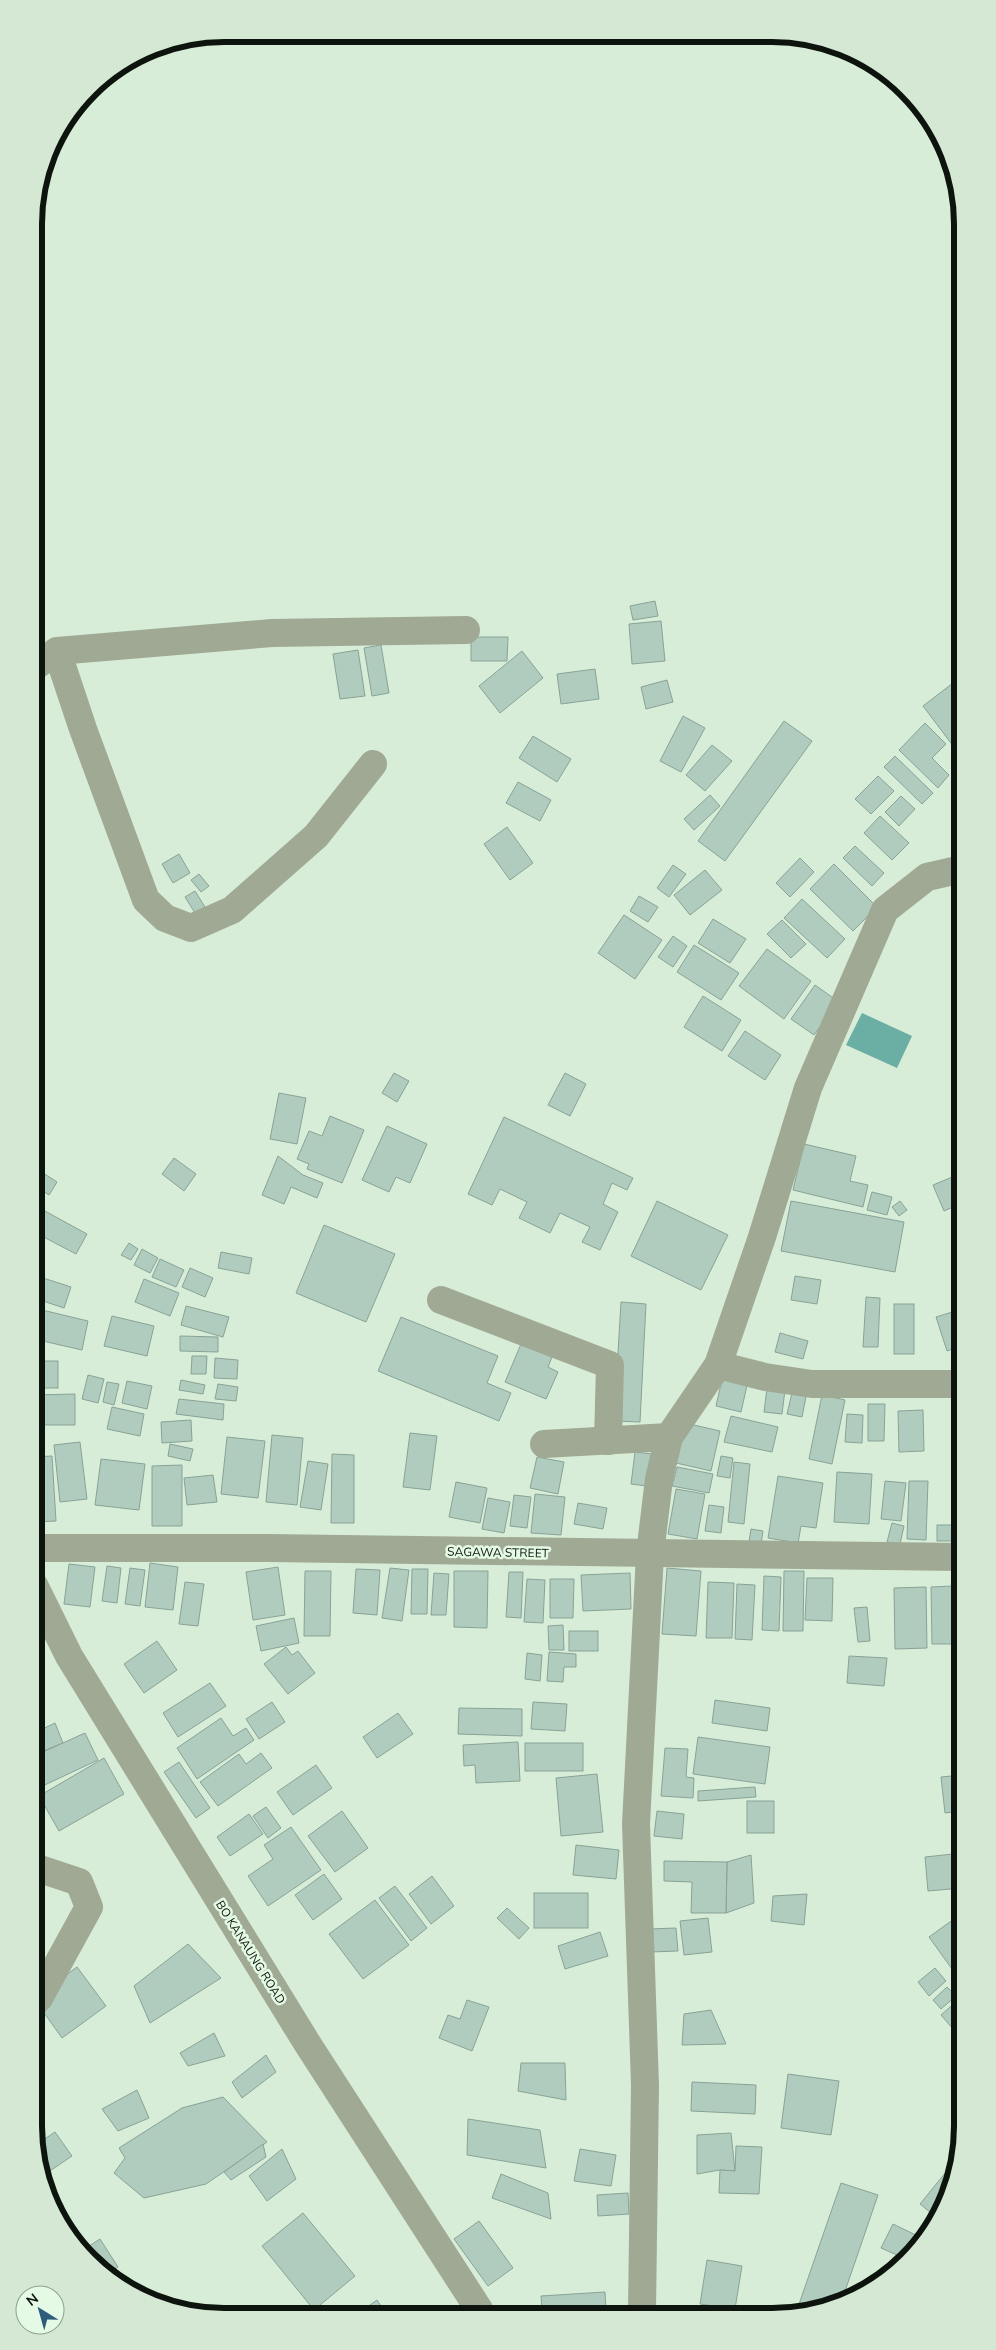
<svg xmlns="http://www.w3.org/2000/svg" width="996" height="2350" font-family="Mulish,sans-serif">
	<rect width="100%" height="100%" fill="#d8edd8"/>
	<path fill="#6aaea4" d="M862,1013l50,23 -15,32 -51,-23z"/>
	<g fill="#b0ccbe" stroke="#88a396">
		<path d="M655,601l3,15 -25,4 -3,-14z"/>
		<path d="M661,621l4,40 -33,3 -3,-40z"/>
		<path d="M471,637h37l-1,24h-36z"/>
		<path d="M381,645l8,48 -17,3 -8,-48z"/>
		<path d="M358,650l7,46 -25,3 -7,-45z"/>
		<path d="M522,651l21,27 -43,35 -21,-27z"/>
		<path d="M595,669l4,30 -38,5 -4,-30z"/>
		<path d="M667,680l6,22 -27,7 -5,-22z"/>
		<path d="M953,683l9,13v51l-5,4 -34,-45z"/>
		<path d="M683,716l22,12 -24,44 -21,-11z"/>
		<path d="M784,721l28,20 -87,120 -27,-20z"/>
		<path d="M925,723l21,21 -14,14 17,17 -11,13 -39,-38z"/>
		<path d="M533,736l38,23 -14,23 -38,-24z"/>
		<path d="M712,745l20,16 -27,30 -19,-16z"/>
		<path d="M895,756l38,37 -11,11 -38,-37z"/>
		<path d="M878,776l16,15 -23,23 -16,-15z"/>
		<path d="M518,782l33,18 -11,21 -34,-18z"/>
		<path d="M710,795l10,11 -26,24 -10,-11z"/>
		<path d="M901,796l14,13 -16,17 -14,-14z"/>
		<path d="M880,816l29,27 -17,17 -28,-27z"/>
		<path d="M507,827l26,36 -23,17 -26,-36z"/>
		<path d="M855,846l29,27 -12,13 -29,-28z"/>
		<path d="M179,854l11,19 -17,10 -11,-19z"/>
		<path d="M800,858l14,14 -24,25 -14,-14z"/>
		<path d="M834,864l43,43 -24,24 -43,-42z"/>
		<path d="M673,865l13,9 -17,23 -12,-9z"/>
		<path d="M705,870l17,20 -32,25 -16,-20z"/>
		<path d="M199,874l10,12 -8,6 -10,-12z"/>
		<path d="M195,891l10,16 -10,6 -10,-16z"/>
		<path d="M639,896l19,11 -10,15 -18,-11z"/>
		<path d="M802,899l43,40 -18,19 -43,-40z"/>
		<path d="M624,915l38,25 -27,39 -37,-26z"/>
		<path d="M713,919l33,20 -16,24 -32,-20z"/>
		<path d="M782,920l24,24 -15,14 -24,-24z"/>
		<path d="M673,936l14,10 -14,21 -15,-10z"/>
		<path d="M694,945l45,28 -18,27 -44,-28z"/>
		<path d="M767,949l44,32 -27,38 -45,-33z"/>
		<path d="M815,985l24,17 -25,33 -23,-16z"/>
		<path d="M703,996l38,24 -19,31 -38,-24z"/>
		<path d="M745,1031l36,24 -16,25 -37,-24z"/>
		<path d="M394,1073l15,8 -12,21 -15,-9z"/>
		<path d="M565,1073l21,11 -16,32 -22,-11z"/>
		<path d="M279,1093l27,5 -9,46 -27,-5z"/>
		<path d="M330,1116l34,14 -22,53 -35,-14 2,-5 -12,-5 12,-28 13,5z"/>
		<path d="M504,1117l129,61 -6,12 -15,-7 -9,21 15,8 -18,38 -18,-8 8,-15 -30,-14 -10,20 -31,-15 8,-16 -27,-13 -8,16 -24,-11z"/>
		<path d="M387,1126l40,18 -17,39 -14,-6 -7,15 -27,-12z"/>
		<path d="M804,1144l52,12 -6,25 18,4 -5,22 -70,-17z"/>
		<path d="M278,1156l25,19 20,8 -6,15 -26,-11 -7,17 -22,-9z"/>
		<path d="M174,1158l22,16 -12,17 -22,-17z"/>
		<path d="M34,1167l23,15 -8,13 -15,-10z"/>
		<path d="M962,1173v30l-18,8 -11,-26z"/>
		<path d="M872,1192l20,5 -5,18 -20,-5z"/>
		<path d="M657,1201l71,34 -27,55 -70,-34z"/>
		<path d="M791,1201l113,21 -9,50 -114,-21z"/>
		<path d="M900,1201l7,9 -8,6 -7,-9z"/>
		<path d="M43,1210l44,24 -11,20 -42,-22v-6z"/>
		<path d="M324,1225l71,29 -29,68 -70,-29z"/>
		<path d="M129,1243l9,6 -7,11 -10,-5z"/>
		<path d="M142,1249l16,9 -8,15 -16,-8z"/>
		<path d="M221,1252l31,6 -3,16 -31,-6z"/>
		<path d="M160,1259l24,11 -8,17 -24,-10z"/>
		<path d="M190,1268l23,10 -8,19 -23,-10z"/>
		<path d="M34,1275l37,12 -7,21 -30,-10z"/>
		<path d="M795,1276l26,4 -4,24 -26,-4z"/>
		<path d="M144,1279l35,14 -9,23 -35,-14z"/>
		<path d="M866,1297l14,1 -2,49h-15z"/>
		<path d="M621,1302l25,2 -6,118 -26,-1z"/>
		<rect x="894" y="1304" width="20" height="50"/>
		<path d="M186,1306l43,11 -6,20 -42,-12z"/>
		<path d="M34,1308l54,13 -6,29 -48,-11z"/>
		<path d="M962,1309v37l-15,5 -11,-34z"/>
		<path d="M112,1316l42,10 -7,30 -43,-10z"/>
		<path d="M401,1317l97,39 -11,27 24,10 -12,28 -121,-50z"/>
		<path d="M780,1333l28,8 -5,18 -28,-7z"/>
		<path d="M180,1336l38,1v15l-38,-1z"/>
		<path d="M521,1344l31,13 -4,10 10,5 -12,27 -41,-17z"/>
		<path d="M192,1356h15l-1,18h-15z"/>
		<path d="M215,1358l23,2 -1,19 -23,-1z"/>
		<rect x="34" y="1361" width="24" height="27"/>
		<path d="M88,1375l16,4 -6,24 -16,-4z"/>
		<path d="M723,1375l25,6 -7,31 -25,-6z"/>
		<path d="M181,1380l24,5 -2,9 -24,-4z"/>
		<path d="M127,1381l25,5 -5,23 -25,-6z"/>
		<path d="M107,1382l12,2 -5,21 -11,-3z"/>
		<path d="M218,1384l20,3 -2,14 -21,-2z"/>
		<path d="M767,1388l18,2 -3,24 -18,-2z"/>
		<path d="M793,1389l14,3 -5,25 -15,-3z"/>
		<path d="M75,1394v31h-41v-30z"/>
		<path d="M822,1395l23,5 -13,64 -23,-5z"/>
		<path d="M179,1399l45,5 -1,16 -47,-6z"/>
		<path d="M868,1404h17l-1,37h-16z"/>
		<path d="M112,1407l32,7 -4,22 -33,-7z"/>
		<path d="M923,1410l1,41 -25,1 -1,-41z"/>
		<path d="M847,1414l16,1 -1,28 -17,-1z"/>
		<path d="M731,1416l47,11 -6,25 -48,-10z"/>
		<path d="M191,1420l1,21 -30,2 -1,-21z"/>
		<path d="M685,1423l35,8 -9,40 -35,-8z"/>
		<path d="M410,1433l27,3 -7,54 -27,-3z"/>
		<path d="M272,1435l31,3 -6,67 -31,-3z"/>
		<path d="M227,1437l38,4 -7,57 -37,-4z"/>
		<path d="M80,1442l7,57 -27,3 -6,-57z"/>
		<path d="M170,1444l23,5 -3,12 -22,-5z"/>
		<path d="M635,1452l17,2 -5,32 -16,-2z"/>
		<path d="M332,1454l22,1v68h-23z"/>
		<path d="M52,1456l4,65 -22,1v-65z"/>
		<path d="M721,1456l12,2 -3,20 -13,-2z"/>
		<path d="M537,1457l27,5 -6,32 -28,-6z"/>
		<path d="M101,1459l44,5 -6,46 -44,-5z"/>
		<path d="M308,1461l20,3 -7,46 -21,-3z"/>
		<path d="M734,1462l16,2 -6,60 -16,-2z"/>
		<path d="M182,1465v61h-30v-60z"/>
		<path d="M677,1467l36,7 -4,19 -37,-7z"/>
		<path d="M837,1472l35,2 -3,50 -35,-2z"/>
		<path d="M213,1475l4,27 -30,3 -3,-27z"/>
		<path d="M778,1476l45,7 -7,45 -15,-2 -3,17 -30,-5z"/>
		<path d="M885,1481l21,2 -5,38 -20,-2z"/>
		<path d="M909,1481h19l-2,59 -19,-1z"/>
		<path d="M456,1482l31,6 -7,35 -31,-6z"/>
		<path d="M676,1489l29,5 -8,45 -29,-5z"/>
		<path d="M535,1494l30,3 -4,38 -30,-2z"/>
		<path d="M514,1495l17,2 -4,31 -17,-2z"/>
		<path d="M488,1498l22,4 -6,31 -22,-4z"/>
		<path d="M578,1503l29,5 -4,21 -29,-5z"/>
		<path d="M709,1505l15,2 -3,26 -16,-2z"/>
		<path d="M892,1523l12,3 -4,18 -13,-2z"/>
		<rect x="937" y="1525" width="18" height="16"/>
		<path d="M751,1529l12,2 -2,13 -12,-2z"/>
		<path d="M150,1563l28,4 -5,43 -28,-3z"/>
		<path d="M69,1564l26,3 -5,40 -26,-3z"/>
		<path d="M107,1566l14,2 -4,35 -15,-2z"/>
		<path d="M278,1567l7,48 -32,5 -7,-48z"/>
		<path d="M130,1568l15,2 -5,36 -15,-2z"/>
		<path d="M390,1568l19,2 -7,51 -20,-3z"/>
		<path d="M667,1568l34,3 -5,65 -34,-2z"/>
		<path d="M356,1569l24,1 -3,45 -24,-2z"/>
		<path d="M412,1569h16l-1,45h-16z"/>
		<path d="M305,1571h26l-1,65h-26z"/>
		<path d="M454,1571h34l-1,57 -33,-1z"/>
		<path d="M784,1571h20l-1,60h-20z"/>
		<path d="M509,1572h14l-2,46 -15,-1z"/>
		<path d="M434,1573l15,1 -3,41h-15z"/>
		<path d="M630,1573l1,36 -48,2 -2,-36z"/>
		<path d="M764,1576l17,1 -2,54 -17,-1z"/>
		<path d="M807,1578h26l-1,43 -27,-1z"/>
		<path d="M527,1579l18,1 -2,43 -19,-1z"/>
		<path d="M550,1579h24l-1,39h-23z"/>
		<path d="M185,1582l19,2 -6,42 -19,-2z"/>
		<path d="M708,1582l26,1 -2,55h-26z"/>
		<path d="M737,1584l18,1 -3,55 -17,-1z"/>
		<path d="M952,1586l1,58h-21l-1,-57z"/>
		<path d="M926,1587l1,61 -32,1 -1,-61z"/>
		<path d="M955,1597h7v40h-6z"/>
		<path d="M867,1607l3,34 -12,1 -4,-34z"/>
		<path d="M294,1618l5,25 -38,8 -5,-25z"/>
		<path d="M563,1625l1,25h-15l-1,-24z"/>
		<rect x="569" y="1631" width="29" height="20"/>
		<path d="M157,1641l20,29 -33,23 -20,-29z"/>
		<path d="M286,1647l6,8 6,-4 17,22 -27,21 -24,-30z"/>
		<path d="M549,1652l27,2v13h-12l-1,15 -16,-1z"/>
		<path d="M527,1653l15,2 -2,26 -15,-2z"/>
		<path d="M849,1656l38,2 -3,28 -37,-3z"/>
		<path d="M210,1683l16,23 -48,31 -15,-24z"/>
		<path d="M715,1700l55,8 -3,23 -55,-8z"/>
		<path d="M272,1702l13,20 -26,17 -13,-20z"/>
		<path d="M533,1702l34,2 -2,27 -34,-2z"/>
		<path d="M459,1708l63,1v27l-64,-2z"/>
		<path d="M398,1713l15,21 -36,24 -14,-21z"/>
		<path d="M221,1718l12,18 13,-8 8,12 -57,39 -20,-31z"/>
		<path d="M55,1723l8,20 -29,12v-22z"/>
		<path d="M85,1733l13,27 -64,30v-34z"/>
		<path d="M698,1737l72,10 -5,37 -72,-10z"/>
		<path d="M518,1742l2,39 -44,2 -1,-18 -11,1 -1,-21z"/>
		<rect x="525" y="1743" width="58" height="28"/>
		<path d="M665,1748l23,1 -2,28 8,1 -1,20 -32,-2z"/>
		<path d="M261,1753l11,15 -54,38 -18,-24 39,-28 7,10z"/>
		<path d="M104,1758l20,36 -65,37 -20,-35z"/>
		<path d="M179,1762l31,46 -14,10 -32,-46z"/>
		<path d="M316,1765l16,23 -39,27 -16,-23z"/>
		<path d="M597,1774l6,58 -42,4 -5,-58z"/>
		<path d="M962,1775v36l-17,2 -4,-36z"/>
		<path d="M755,1787l1,10 -58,4v-10z"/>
		<rect x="747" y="1801" width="27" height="32"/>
		<path d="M266,1807l15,21 -13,10 -15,-22z"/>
		<path d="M342,1811l26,37 -33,24 -27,-36z"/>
		<path d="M657,1811l27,3 -2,25 -28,-3z"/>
		<path d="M249,1814l14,20 -33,22 -13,-19z"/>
		<path d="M291,1827l30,43 -53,36 -20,-30 25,-17 -9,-14z"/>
		<path d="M576,1845l43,5 -3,29 -43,-4z"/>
		<path d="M962,1853v35l-34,3 -3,-34z"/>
		<path d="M751,1855l3,48 -28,10 1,-51z"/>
		<path d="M664,1861l63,1 -1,51h-35l1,-31 -28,-1z"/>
		<path d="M324,1874l18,25 -29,21 -18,-25z"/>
		<path d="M432,1876l22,30 -23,18 -22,-30z"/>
		<path d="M34,1877h8l-7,47h-1z"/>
		<path d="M395,1886l32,42 -16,13 -32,-43z"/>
		<rect x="534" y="1893" width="54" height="35"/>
		<path d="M807,1894l-3,31 -33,-4 2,-25z"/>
		<path d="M375,1900l34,45 -46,34 -34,-45z"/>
		<path d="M507,1908l22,20 -10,11 -22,-21z"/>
		<path d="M708,1918l4,34 -28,3 -4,-34z"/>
		<path d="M954,1919l8,11v32l-10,7 -23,-32z"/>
		<path d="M676,1928l2,23 -28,1 -1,-23z"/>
		<path d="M600,1932l8,24 -43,13 -7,-23z"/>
		<path d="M188,1944l33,34 -71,45 -16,-37z"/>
		<path d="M962,1963v19l-9,-12z"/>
		<path d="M77,1967l29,39 -44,32 -20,-28 10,-7 -8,-12z"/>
		<path d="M935,1968l11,13 -17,15 -11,-14z"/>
		<path d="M947,1987l9,9 -15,13 -8,-9z"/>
		<path d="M467,2000l22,7 -17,44 -33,-13 9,-23 12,4z"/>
		<path d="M958,2000l4,5v16l-9,8 -12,-14z"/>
		<path d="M711,2010l15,34 -44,1 2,-31z"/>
		<path d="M214,2033l11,23 -37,10 -8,-13z"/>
		<path d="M266,2055l10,17 -34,26 -10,-16z"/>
		<path d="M521,2063h44l1,37 -48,-9z"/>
		<path d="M788,2074l51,7 -8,54 -50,-7z"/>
		<path d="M692,2082l64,3 -1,29 -64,-3z"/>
		<path d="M137,2090l12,28 -31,13 -16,-22z"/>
		<path d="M223,2097l44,45 -61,42 -62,14 -30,-25 11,-15 -6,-10 63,-40z"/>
		<path d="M468,2119l72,11 6,38 -79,-13z"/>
		<path d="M55,2132l17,24 -31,21 -5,-32z"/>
		<path d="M731,2133l4,38 -15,-1 -23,4v-39z"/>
		<path d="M263,2144l3,13 -35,23 -7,-8z"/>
		<path d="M736,2146l26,1 -3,47 -40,-1 1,-23 15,1z"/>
		<path d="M282,2149l14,30 -29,22 -18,-25z"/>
		<path d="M580,2149l36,6 -5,31 -37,-5z"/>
		<path d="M946,2172l7,5 -5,21 -12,19 -16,-13z"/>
		<path d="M501,2174l47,19 3,26 -59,-21z"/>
		<path d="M841,2183l37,12 -36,105 -22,10h-23z"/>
		<path d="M628,2193l1,21 -31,2 -1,-21z"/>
		<path d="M303,2213l52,63 -41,34 -52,-64z"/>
		<path d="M479,2221l34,47 -25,18 -34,-47z"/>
		<path d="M893,2224l29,14 -7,13 -9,8 -25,-11z"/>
		<path d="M100,2239l18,28 -11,7 -8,-5 -16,-19z"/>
		<path d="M707,2260l35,6 -7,43 -35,-5z"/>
		<path d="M605,2292l1,19h-64l-1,-15z"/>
		<path d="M377,2300l8,12h-25z"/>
	</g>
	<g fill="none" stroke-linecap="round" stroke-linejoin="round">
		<g stroke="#a0a994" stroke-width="28">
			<path d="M57,651l26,78 63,171 19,18 26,10 41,-18 84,-74 57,-72"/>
			<path d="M34,667l23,-16 215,-18 194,-3"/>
			<path d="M441,1300l169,65 -2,76"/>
			<path d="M718,1365l47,12 47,7h140"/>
			<path d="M544,1444l125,-7"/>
			<path d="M34,1548h234l694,9"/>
			<path d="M34,1585l35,71 238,387 173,268"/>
			<path d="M34,2003l5,-5 50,-91 -10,-25 -45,-15"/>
			<path d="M642,2311l3,-226 -9,-261 14,-270 9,-75 10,-42 49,-72 44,-128 46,-149 77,-178 42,-33 35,-8"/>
		</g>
	</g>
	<g text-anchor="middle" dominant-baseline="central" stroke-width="5" stroke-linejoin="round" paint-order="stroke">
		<g font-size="12" fill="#0d140d" stroke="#e5fae5">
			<text transform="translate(498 1552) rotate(1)">SAGAWA STREET</text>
			<text transform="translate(251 1952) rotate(58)">BO KANAUNG ROAD</text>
		</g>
	</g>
	<path d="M0 0H996V2350H0ZM224 42H772A182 182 0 0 1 954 224V2126A182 182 0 0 1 772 2308H224A182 182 0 0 1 42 2126V224A182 182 0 0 1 224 42Z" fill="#d4e8d4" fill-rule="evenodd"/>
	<path fill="none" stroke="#0d140d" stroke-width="6" d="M224 42H772A182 182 0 0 1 954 224V2126A182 182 0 0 1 772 2308H224A182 182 0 0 1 42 2126V224A182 182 0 0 1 224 42Z"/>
	<g transform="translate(40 2310) rotate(323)"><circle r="24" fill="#e5fae5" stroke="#8f9e8f"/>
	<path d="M0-4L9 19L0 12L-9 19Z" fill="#2e5c7b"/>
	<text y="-8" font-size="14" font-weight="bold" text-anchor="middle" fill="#0d140d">N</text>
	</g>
</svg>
